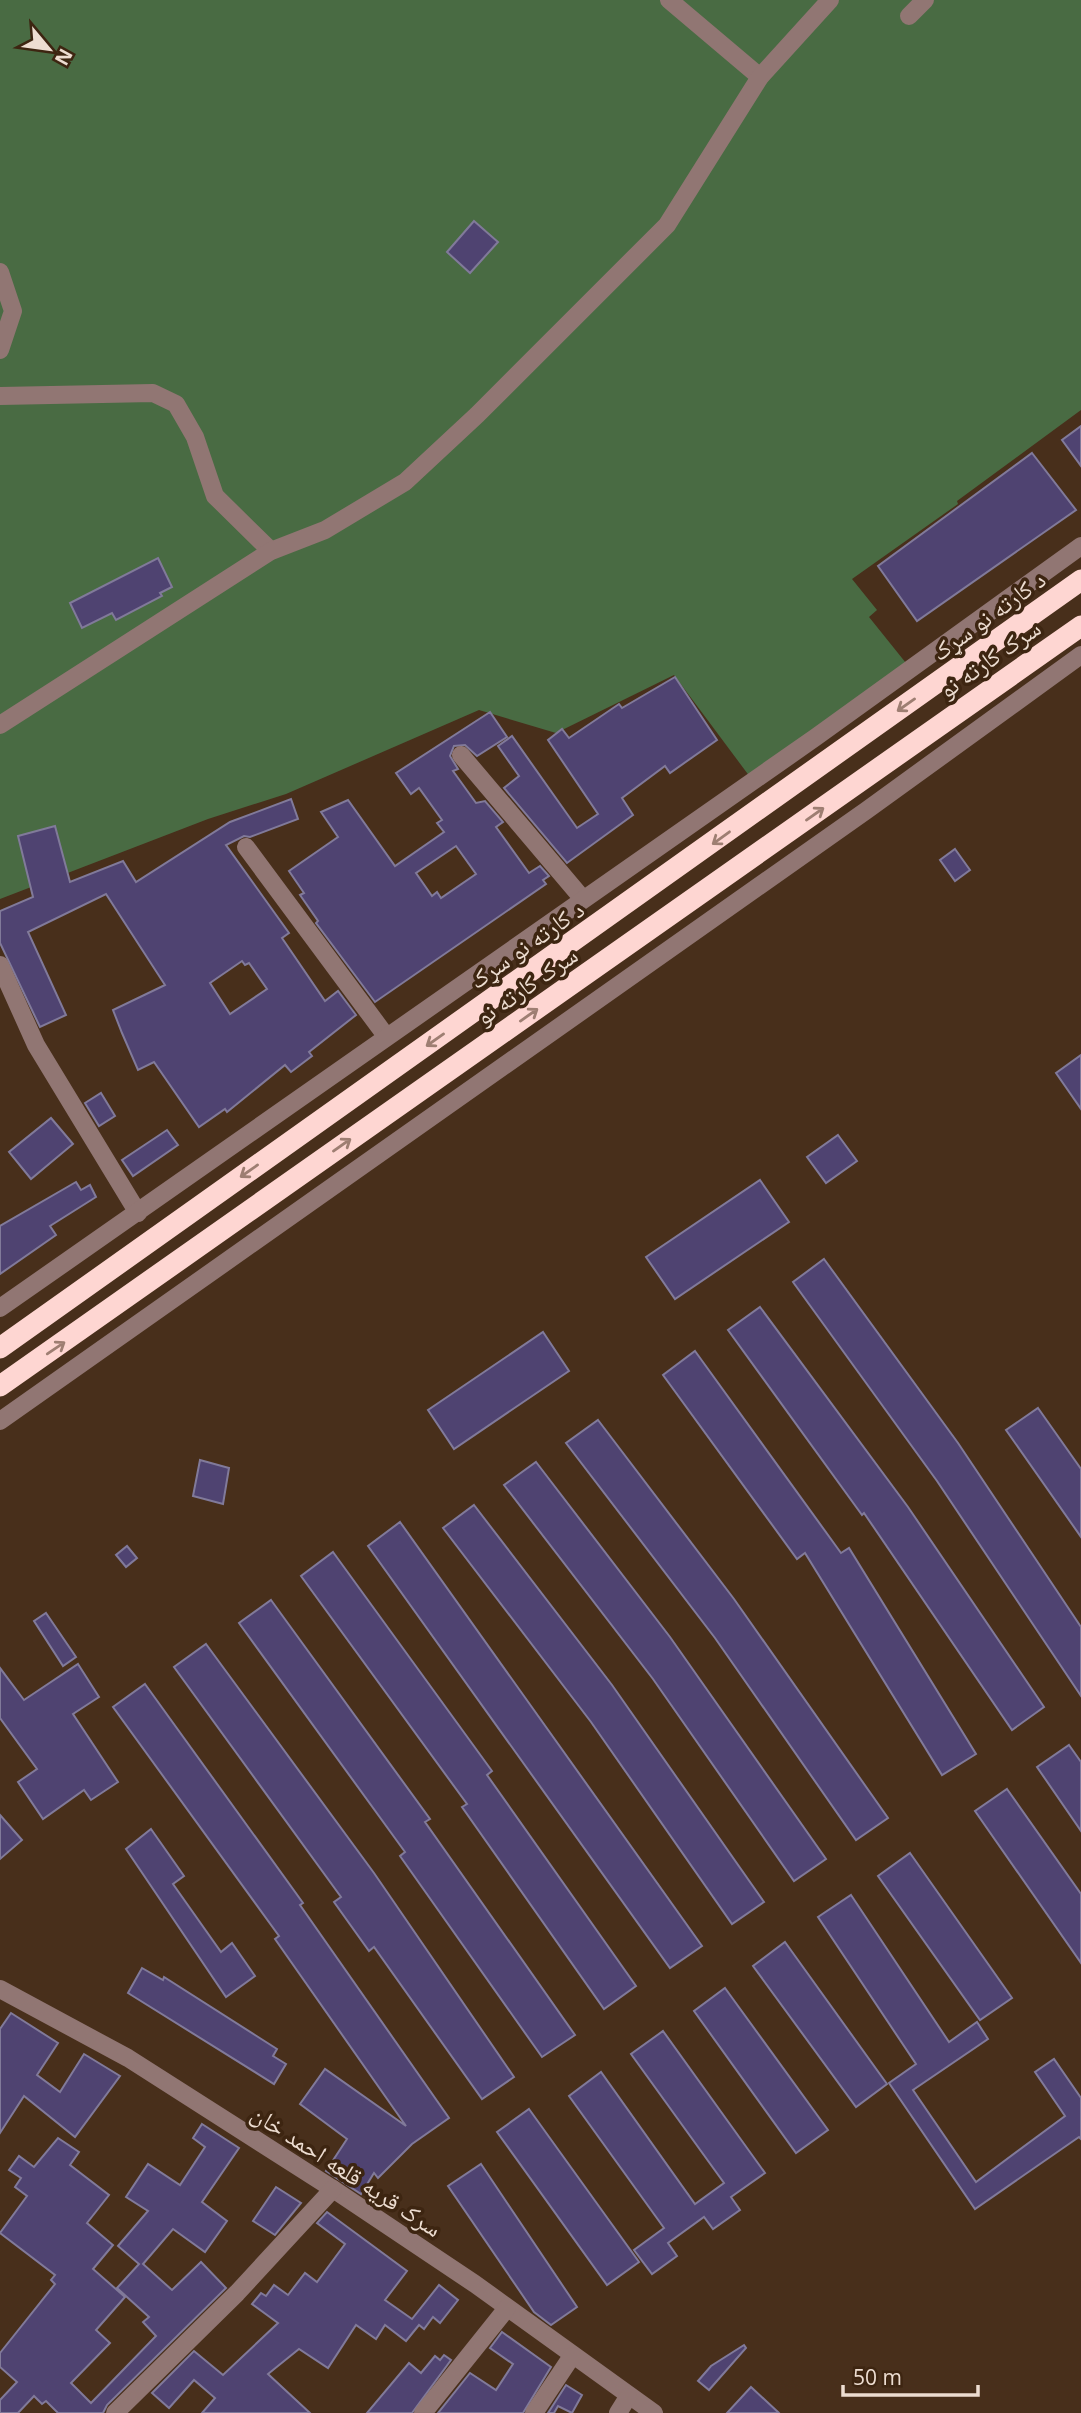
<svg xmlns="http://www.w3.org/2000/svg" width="1081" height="2413" font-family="'Open Sans','Noto Naskh Arabic',sans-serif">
	<rect width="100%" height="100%" fill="#482f1b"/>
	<path fill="#496b43" d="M0,0h1081v410l-124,91 1,3 -106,75 25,31 -8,7 41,51 -157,113 -79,-106 -118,58 -77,-23 -193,84 -78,25 -208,80z"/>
	<g fill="#4f4371" stroke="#817a9a" stroke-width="2" fill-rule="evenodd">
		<path d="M474,221l24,21 -28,31 -23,-21z"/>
		<path d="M1081,426v40l-19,-26z"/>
		<path d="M1032,453l44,57 -159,111 -39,-55z"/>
		<path d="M158,558l14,29 -12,6 2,3 -46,24 -4,-7 -30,15 -12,-25z"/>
		<path d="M675,677l42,63 -47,33 -5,-7 -43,32 11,17 -66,48 -63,-75 15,-12 -21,-30 14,-10 65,92 21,-14 -50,-74 14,-11 7,9 50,-34 3,4z"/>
		<path d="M490,712l17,25 -30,19 -12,-11 -11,1 -4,10 8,13 -5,2 23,32 9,-2 18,21 -7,5 33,46 11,-7 9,10 -6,4 3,4 -171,118 -59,-79 2,-2 -18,-26 4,-2 -15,-22 49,-34 -17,-25 27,-12 47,66 49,-34 -7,-9 5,-3 -23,-32 -8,6 -15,-21zM456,846l20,28 -35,24 -4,-6 -5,4 -16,-23z"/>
		<path d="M291,799l7,20 -48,18 -6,-1 -18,9 63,88 -7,5 43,63 13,-10 18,24 -47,37 3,4 -21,16 -6,-7 -58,47 -2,-3 -26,18 -45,-65 -16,8 -16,-37 -9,-23 52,-25 -59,-91 -78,38 38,83 -26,12 -40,-84v-32l33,-14 -15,-61 37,-10 15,56 53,-21 13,21 94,-60zM242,961l3,4 4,-2 18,26 -37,25 -20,-31z"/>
		<path d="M955,849l15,21 -15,11 -15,-21z"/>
		<path d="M1081,1055v54l-25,-36z"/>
		<path d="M101,1093l14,23 -16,10 -14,-23z"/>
		<path d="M51,1118l22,26 -42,35 -22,-27z"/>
		<path d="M167,1130l11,15 -45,31 -11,-16z"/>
		<path d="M838,1135l19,26 -31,22 -19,-26z"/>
		<path d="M760,1180l29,42 -114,77 -29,-42z"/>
		<path d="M76,1182l5,8 9,-5 6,12 -46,29 6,9 -56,39v-48z"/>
		<path d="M824,1259l134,184 123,184v69l-144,-215 -144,-199z"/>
		<path d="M760,1307l148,200 136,200 -32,23 -148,-217 -2,2 -134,-185z"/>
		<path d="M543,1332l26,39 -115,78 -26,-39z"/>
		<path d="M695,1351l146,202 8,-5 127,206 -34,21 -137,-222 -8,6 -134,-184z"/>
		<path d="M1038,1408l43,61v68l-75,-107z"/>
		<path d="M598,1420l136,179 154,219 -32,22 -141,-202 -149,-195z"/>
		<path d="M200,1460l29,8 -6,36 -30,-8z"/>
		<path d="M536,1462l134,175 156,222 -32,22 -141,-202 -149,-194z"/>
		<path d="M474,1505l138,180 152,217 -32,22 -141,-202 -148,-194z"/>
		<path d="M400,1522l302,424 -32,22 -302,-422z"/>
		<path d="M127,1546l10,12 -11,9 -10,-12z"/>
		<path d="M333,1552l159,219 -5,4 149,211 -32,23 -142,-202 5,-3 -166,-228z"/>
		<path d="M271,1600l159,219 -5,3 150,213 -33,22 -142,-201 5,-4 -166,-229z"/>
		<path d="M46,1613l30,44 -13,9 -29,-45z"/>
		<path d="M206,1644l168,229 140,204 -32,22 -108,-152 -5,4 -35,-49 7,-5 -167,-230z"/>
		<path d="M78,1664l21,33 -26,17 45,68 -27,18 -7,-10 -41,29 -25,-37 19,-13 -37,-51v-50l24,32z"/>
		<path d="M145,1684l158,219 -3,2 149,213 -37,26 -34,34 -4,-5 -13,21 -35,-23 21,-32 -47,-35 25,-35 81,57 -131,-187 4,-3 -166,-229z"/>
		<path d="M1069,1745l12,17v69l-44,-64z"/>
		<path d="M1007,1789l74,105v69l-106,-152z"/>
		<path d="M0,1815l22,25 -22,19z"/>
		<path d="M151,1829l33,47 -11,8 48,68 11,-9 23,33 -29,21 -100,-148z"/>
		<path d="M910,1853l102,145 -32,22 -102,-144z"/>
		<path d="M851,1895l98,147 28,-20 11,17 -75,51 63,92 89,-66 -30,-44 19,-13 27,39v41l-2,-2 -104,72 -86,-126 27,-19 -98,-147z"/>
		<path d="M785,1942l102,142 -31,23 -103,-141z"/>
		<path d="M142,1968l21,12 1,-3 113,72 -4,7 13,8 -12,20 -146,-91z"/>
		<path d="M725,1988l103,142 -32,23 -102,-142z"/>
		<path d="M11,2013l47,30 -21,32 23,17 24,-38 36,22 -45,61 -51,-41 -24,37v-104z"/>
		<path d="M663,2031l102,142 -34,24 9,13 -27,19 -9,-12 -36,26 9,13 -25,18 -18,-24 30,-22 -95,-132 32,-24 94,132 29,-21 -93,-129z"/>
		<path d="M529,2109l110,153 -32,23 -110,-153z"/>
		<path d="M202,2124l37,24 -37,54 25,19 -22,31 -32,-23 -30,35 29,26 29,-28 25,26 -119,117 -4,8h-45l-12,-12 -4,3 -8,-8 -16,17h-18v-13l17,-18 -17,-15v-14l55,-69 -4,-4 4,-5 -55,-42 27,-37 -12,-9 6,-9 -12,-8 10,-14 15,11 24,-29 21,14 -9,13 39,30 -22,28 26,22 -20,24 32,28 -29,33 14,13 -39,40 20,20 65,-67 -13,-14 6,-5 -32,-29 22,-24 -21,-18 30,-35 -22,-14 22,-33 32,21 25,-38 -12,-9z"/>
		<path d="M481,2164l96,143 -26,18 -17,-13 -86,-126z"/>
		<path d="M276,2187l25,16 -26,32 -22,-14z"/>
		<path d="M327,2212l80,59 -22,29 27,19 27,-34 19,15 -18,23 -7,-6 -9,12 -5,-4 -13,16 -21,-16 -9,14 -20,-14 -28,43 -29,-19 -31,25 42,39h-108l13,-15 -21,-18 -25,28 -17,-15 42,-42 29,24 55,-52 -26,-19 9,-11 5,3 8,-11 14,10 17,-22 12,9 28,-38 -28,-21z"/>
		<path d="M502,2332l49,35 -28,46h-85l32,-40 26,17 17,-26 -23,-16z"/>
		<path d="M744,2345l2,3 -37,42 -11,-9 13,-15z"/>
		<path d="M444,2355l7,5 -39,53h-45l42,-50 12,10 14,-17 5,4z"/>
		<path d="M566,2385l16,10 -10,18 -14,-7 -4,7h-6z"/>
		<path d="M751,2387l28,26h-52z"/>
	</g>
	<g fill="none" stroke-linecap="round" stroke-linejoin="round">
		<g stroke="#917673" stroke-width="18">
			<path d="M669,0l91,77"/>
			<path d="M909,16l16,-16"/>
			<path d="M0,272l13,39 -13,39"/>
			<path d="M0,396l153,-3 23,11 19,33 20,59 56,55"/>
			<path d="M0,725l271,-174 54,-21 80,-48 72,-67 190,-190 93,-148 70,-77"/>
			<path d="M461,755l121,143"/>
			<path d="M246,847l140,189"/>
			<path d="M0,965l36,80 102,168"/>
			<path d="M0,1308l816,-571 265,-191"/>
			<path d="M0,1421l867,-611 214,-155"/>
			<path d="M0,1989l128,69 205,131 142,95 179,129"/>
			<path d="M115,2413l122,-120 96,-104"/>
			<path d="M423,2413l84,-105"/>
			<path d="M534,2413l38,-57"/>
			<path d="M618,2413l10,-16"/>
		</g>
		<g stroke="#fed6d2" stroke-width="21">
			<path d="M0,1348l1081,-768"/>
			<path d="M0,1386l1081,-760"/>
		</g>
	</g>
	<defs><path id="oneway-shaft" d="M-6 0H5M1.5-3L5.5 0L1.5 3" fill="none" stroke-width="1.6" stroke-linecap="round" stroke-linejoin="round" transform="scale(1.75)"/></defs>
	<g stroke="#9e7e72">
		<use href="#oneway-shaft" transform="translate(906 705) rotate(145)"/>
		<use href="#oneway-shaft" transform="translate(815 814) rotate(-35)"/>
		<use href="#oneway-shaft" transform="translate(721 838) rotate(144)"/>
		<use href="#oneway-shaft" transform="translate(529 1015) rotate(-35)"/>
		<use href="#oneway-shaft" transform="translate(435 1040) rotate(145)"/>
		<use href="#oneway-shaft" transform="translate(342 1145) rotate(-35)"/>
		<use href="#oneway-shaft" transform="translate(249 1171) rotate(145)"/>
		<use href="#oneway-shaft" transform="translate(56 1348) rotate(-34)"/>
	</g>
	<g text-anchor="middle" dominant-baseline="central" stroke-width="7" stroke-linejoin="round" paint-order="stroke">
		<g font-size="24" fill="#edddd1" stroke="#3d2511">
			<text transform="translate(988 615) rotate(-36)">د کارته نو سړک</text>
			<text transform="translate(989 658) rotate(-35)">سرک کارته نو</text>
			<text transform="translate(526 944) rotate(-35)">د کارته نو سړک</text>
			<text transform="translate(526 985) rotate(-35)">سرک کارته نو</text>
			<text transform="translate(347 2170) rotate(33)">سرک قریه قلعه احمد خان</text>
		</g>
	</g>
	<g transform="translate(49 49) rotate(119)" stroke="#3d2511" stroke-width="5" paint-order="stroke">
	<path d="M0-5L12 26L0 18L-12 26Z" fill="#edddd1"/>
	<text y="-10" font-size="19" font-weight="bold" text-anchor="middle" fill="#edddd1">N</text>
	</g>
	<path d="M843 2385v10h135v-10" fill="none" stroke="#edddd1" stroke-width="3.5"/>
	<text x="853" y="2385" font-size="21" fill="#edddd1" stroke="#3d2511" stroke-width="5" paint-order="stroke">50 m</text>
</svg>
